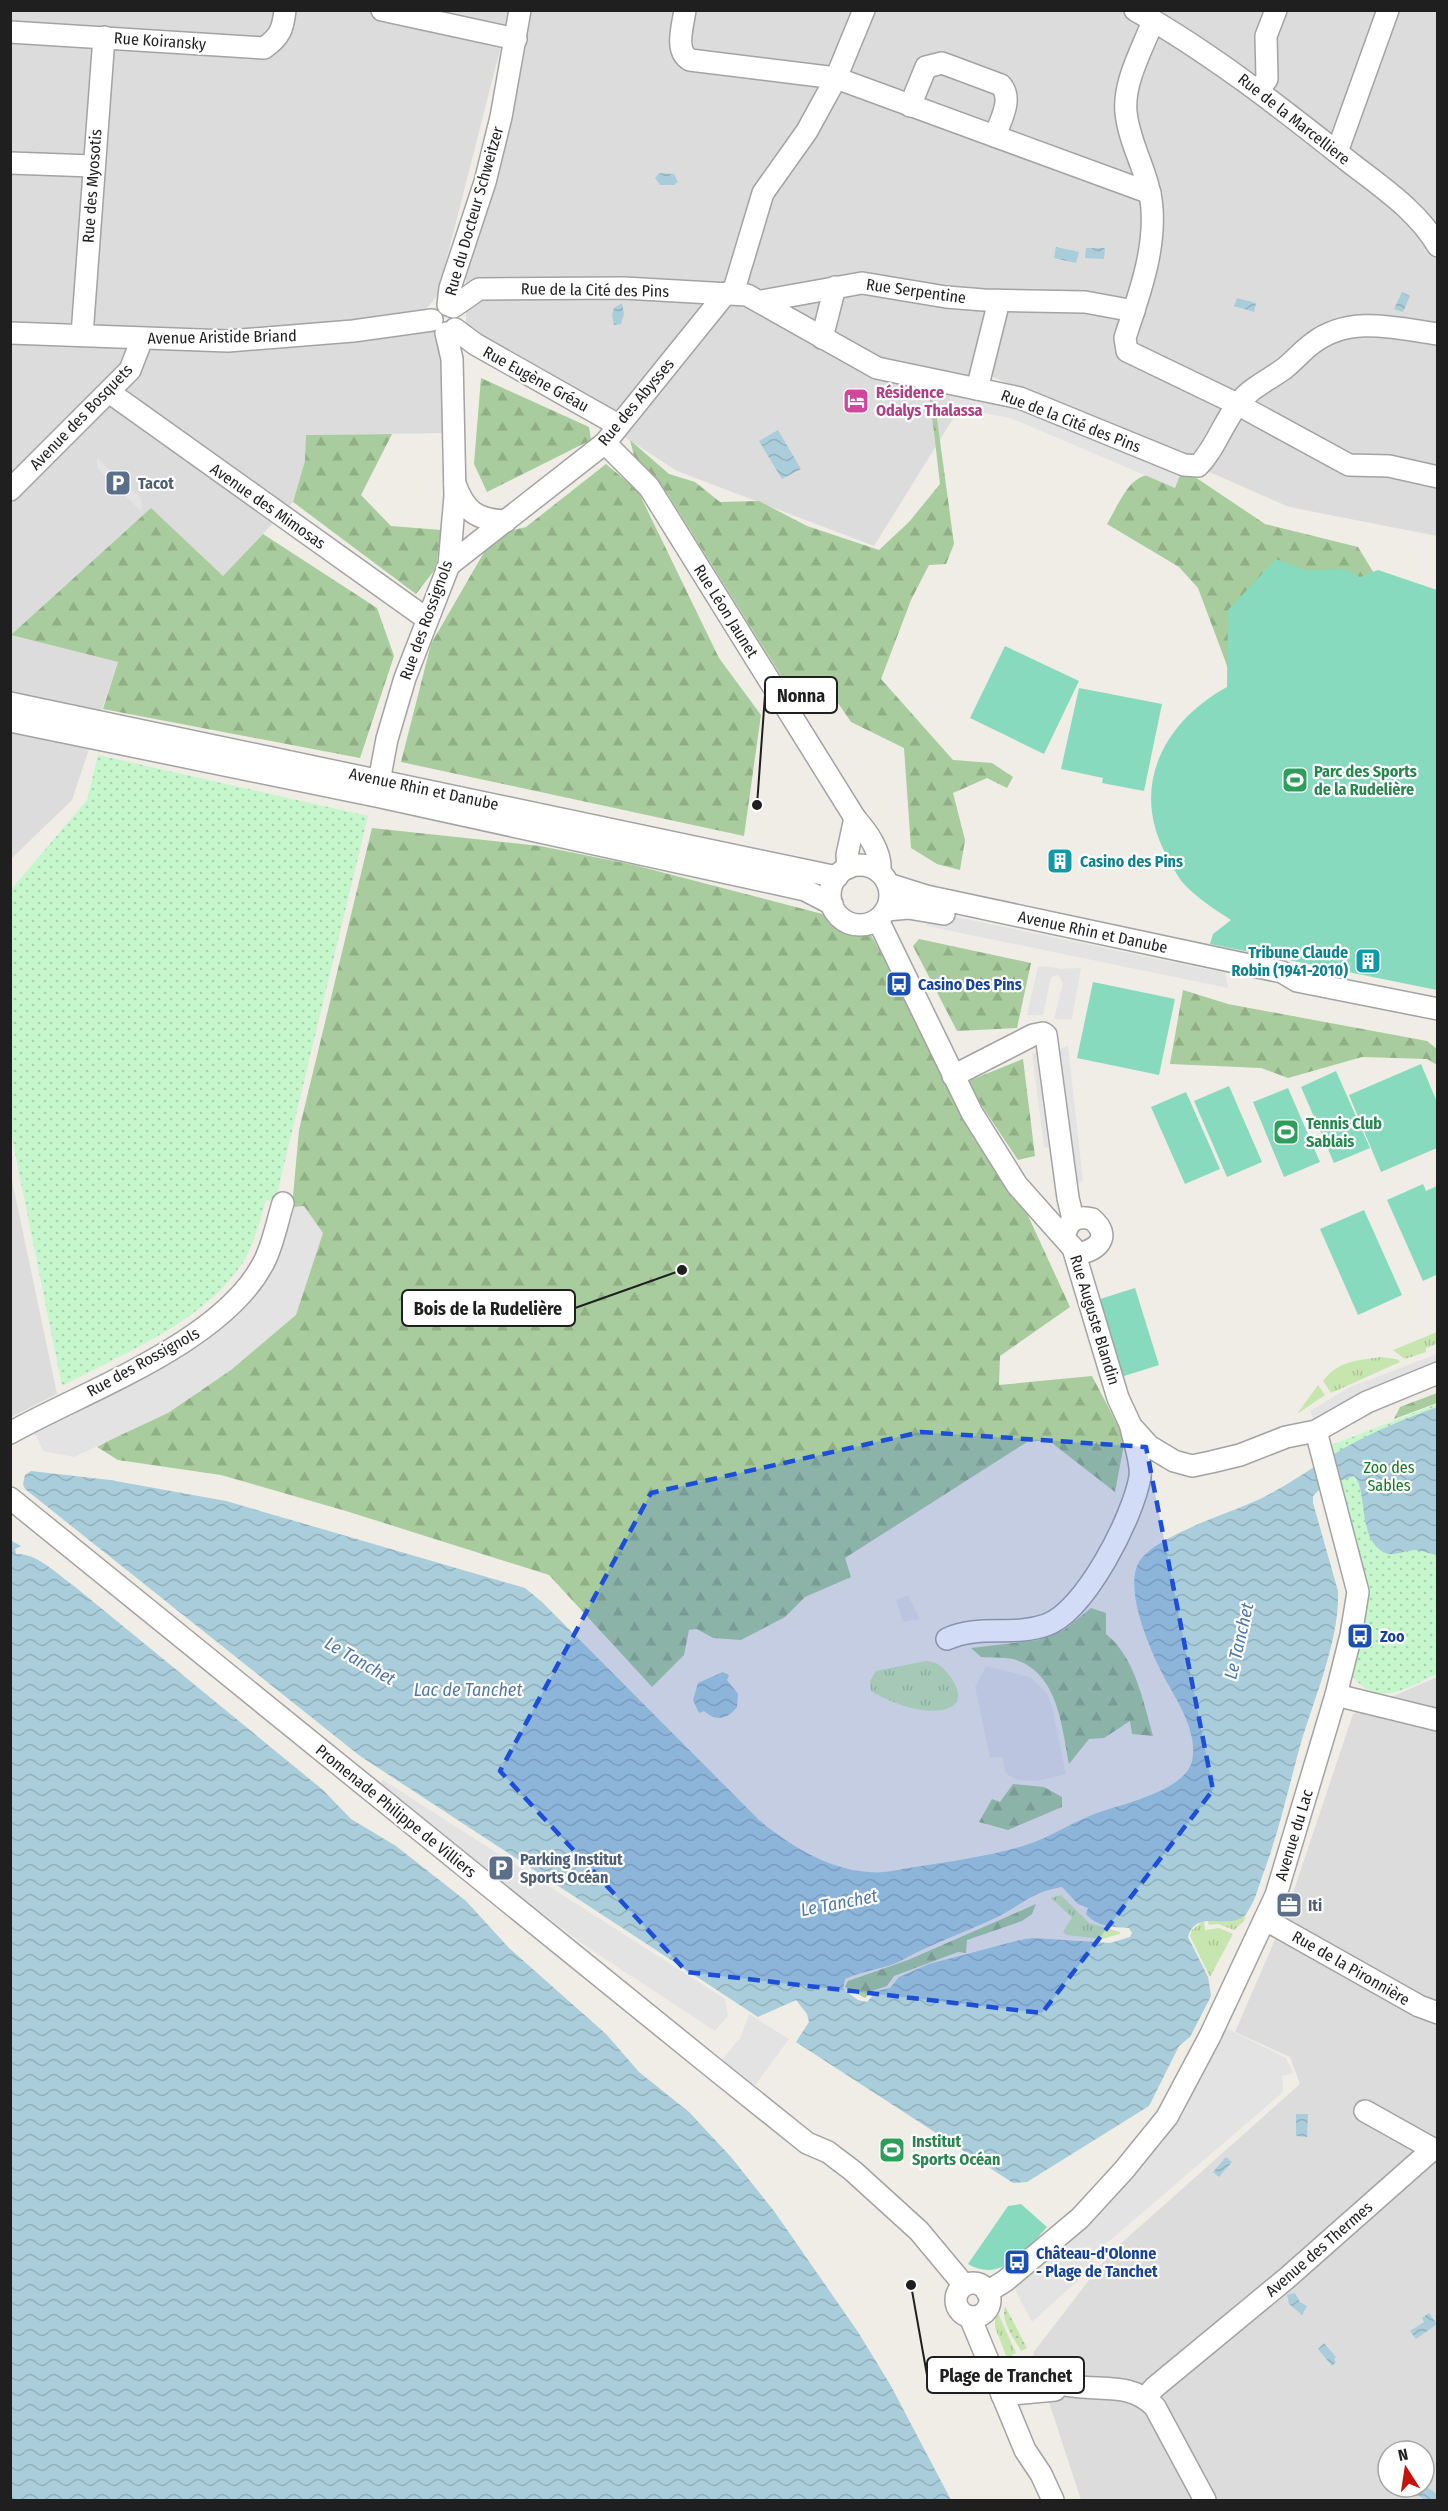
<svg xmlns="http://www.w3.org/2000/svg" width="1448" height="2511" font-family="'Fira Sans Condensed',sans-serif">
	<defs>
		<pattern id="grass-tufts" width="24" height="20" patternUnits="userSpaceOnUse" patternTransform="scale(1.5)"><rect width="24" height="20" fill="#c7e6af"/><path d="M3 7l-1-3M5 7V3M7 7l1-3M15 17l-1-3M17 17v-4M19 17l1-3" fill="none" stroke="#aac596"/></pattern>
		<pattern id="forest-firs" width="22" height="20" patternUnits="userSpaceOnUse" patternTransform="scale(1.5)"><rect width="22" height="20" fill="#a8cc9d"/><path d="M5 1l3.5 6h-7zM16 11l3.5 6h-7z" fill="#90af87"/></pattern>
		<pattern id="park-dots" width="8" height="8" patternUnits="userSpaceOnUse" patternTransform="scale(1.5)"><rect width="8" height="8" fill="#c6f6cc"/><path d="M2 2h.1M6 6h.1" fill="none" stroke="#aad2af" stroke-width="1.8" stroke-linecap="round"/></pattern>
		<pattern id="garden-dots" width="8" height="8" patternUnits="userSpaceOnUse" patternTransform="scale(1.5)"><rect width="8" height="8" fill="#c7e6af"/><path d="M2 2h.1M6 6h.1" fill="none" stroke="#aac596" stroke-width="1.8" stroke-linecap="round"/></pattern>
		<pattern id="water-waves" width="16" height="10" patternUnits="userSpaceOnUse" patternTransform="scale(1.5)"><rect width="16" height="10" fill="#a9cdda"/><path d="M0 5q4-4 8 0t8 0" fill="none" stroke="#91b0bb"/></pattern>
	</defs>
	<rect width="100%" height="100%" fill="#efede6"/>
	<g fill="#dddcdc" fill-rule="evenodd">
		<path d="M11,11h499l-73,285 -11,13 17,42 2,82 -139,2v24l-13,43 -70,74 -211,59 106,27 -46,138 -61,59z"/>
		<path d="M527,11h910v525l-148,-29 -307,-135 -108,174 -197,-75 -211,-137v-65z"/>
		<path d="M10,1171l47,223 -46,23h-1z"/>
		<path d="M1437,1677v823h-356l-48,-147 76,-99 191,-170 -10,-27 -55,-25 51,-118 67,-200zM1388,2451h36v36h-36z"/>
	</g>
	<g fill="url(#grass-tufts)">
		<path d="M1437,1332v12l-11,4v4l-21,7 -12,-9z"/>
		<path d="M1381,1357l16,2 3,3 -69,31 -8,-12c16,-21 33,-20 58,-24z"/>
		<path d="M1318,1385l7,10 -28,19z"/>
		<path d="M926,1661c4,1 10,1 13,4 10,7 30,33 12,42 -22,11 -60,-4 -80,-16l-1,-10 6,-10z"/>
		<path d="M1061,1895l28,28 31,9v2l-18,5 -35,-4 -4,-3 9,-15 -21,-19z"/>
		<path d="M1246,1914l-2,7 -10,9 -16,-6 -9,1 -2,-5 24,1z"/>
		<path d="M1204,1920l1,10 14,-2 14,6 -23,43 -20,-41 2,-6z"/>
		<path d="M998,2313l18,40 -9,5 -12,-31v-12z"/>
	</g>
	<g fill="url(#forest-firs)">
		<path d="M481,378l108,49 2,13 -104,52 -13,-28z"/>
		<path d="M930,398l5,6 19,140 -8,20 -17,1 -18,35 -30,79 72,81 39,3 21,14 -6,11 -20,-10 -34,15 12,47 -5,30 -23,-6 -26,-16 -7,-100 -53,-26 -26,-38 -38,1 -120,-192 -32,-33 -5,-20 39,34 26,8 25,20 39,-1 48,25 72,24 30,-28 31,-38z"/>
		<path d="M392,434l-31,61 30,31 50,4 -5,38 -20,26 -123,-92 12,-41 1,-26z"/>
		<path d="M606,464l32,27 81,167 42,57 -17,121 -343,-74 30,-118 63,-109 32,-8z"/>
		<path d="M1186,471l79,53 93,23 28,46 -151,94 -37,-99 -19,-21 -72,-43c26,-46 24,-52 79,-53z"/>
		<path d="M151,508l72,68 40,-42 114,74 17,48 -34,102 -257,-49 15,-47 -107,-27z"/>
		<path d="M372,828l168,18 94,19 231,60 137,234 68,148 -70,49 -1,29 93,-9 33,63 -10,53 -67,-52 -21,2 -182,116 6,19 -46,20 -20,20 -44,23 -28,-2 -16,-9 -8,1 -5,25 -32,32 -103,-112 -203,-64 -125,-36 -103,-15 -21,-13 104,-56 91,-184 7,-77z"/>
		<path d="M919,939l112,24 -14,65 -60,3 -44,-85z"/>
		<path d="M1183,990l45,14 199,37 10,8v16l-10,-6 -65,-2 -74,21 -27,-10 -91,-4z"/>
		<path d="M1023,1059l12,97 -17,4 -52,-78z"/>
		<path d="M1437,1393v10l-43,16 6,-12z"/>
		<path d="M1091,1608l15,5v21c29,23 37,67 47,102l-21,-2 -2,-13 -26,17 -15,1 -20,25c-7,-37 -11,-93 -56,-105 -10,-2 -22,-1 -32,-2l-10,-9 67,-8 26,-10z"/>
		<path d="M1013,1784l31,3 18,10v10l-54,23 -29,-8 13,-23 8,3z"/>
		<path d="M1036,1904l-4,10 -10,7 -55,19 -1,13 -8,-1 -64,24 -7,10 -15,5 -7,7 -20,-11 3,-6 60,-21z"/>
	</g>
	<g fill="url(#park-dots)">
		<path d="M98,755l270,61 -93,386 -9,-2c-6,21 -12,46 -24,64 -41,60 -119,89 -180,122l-51,-253 -1,-242 77,-91z"/>
		<path d="M1437,1404v270c-36,16 -58,35 -88,-1l18,-92 -38,-135z"/>
	</g>
	<path fill="url(#garden-dots)" d="M1005,2306l22,42 -6,3c-7,-13 -21,-30 -16,-45z"/>
	<g fill="#88dabe">
		<path d="M1276,559l29,11 40,-1 15,8 18,-7 59,20v400l-227,-46 3,-10 18,-14c-17,-11 -34,-22 -48,-37 -6,-7 -11,-18 -16,-27 -38,-68 -4,-134 60,-169l1,-77z"/>
		<path d="M1005,646l74,35 -35,73 -74,-36z"/>
		<path d="M1079,688l83,16 -18,87 -42,-8 1,-5 -42,-9z"/>
		<path d="M1093,982l82,17 -16,76 -82,-17z"/>
		<path d="M1421,1064l16,38v46l-56,24 -32,-77z"/>
		<path d="M1336,1071l34,77 -36,15 -33,-76z"/>
		<path d="M1229,1086l33,76 -35,15 -33,-76z"/>
		<path d="M1288,1088l32,74 -36,15 -31,-75z"/>
		<path d="M1186,1092l34,77 -35,15 -34,-77z"/>
		<path d="M1423,1184l3,7 11,-5 1,88 -15,7 -36,-81z"/>
		<path d="M1364,1210l38,85 -44,20 -38,-86z"/>
		<path d="M1135,1288l24,77 -38,12 -24,-77z"/>
		<path d="M1021,2204l26,23c-20,22 -45,57 -79,37l40,-58z"/>
	</g>
	<g fill="#e3e3e3">
		<path d="M950,391l66,10 165,72 -6,15 -164,-70 -61,-11z"/>
		<path d="M97,458l44,40 1,14 -45,-44z"/>
		<path d="M923,910l302,63 3,15 -301,-62z"/>
		<path d="M1050,966l10,3 21,-1 -9,51h-18l9,-36 -5,-8 -7,2 -8,38h-16l11,-48z"/>
		<path d="M1068,1046l15,135 -12,7 -15,-39 -12,-2 -12,-94 13,2z"/>
		<path d="M304,1206l19,27 -27,82 -65,55 -63,43 -94,44 -31,-6 -13,-29 173,-92 89,-123z"/>
		<path d="M1437,1354v31l-84,38 -11,-2 -22,13 -10,-23 40,-24z"/>
		<path d="M908,1595l12,24 -17,3 -7,-22z"/>
		<path d="M986,1666l44,11 17,16 5,13 14,68 -29,7 -19,-1 -12,-6 -4,-17 -12,1 -15,-71z"/>
		<path d="M383,1780l342,219 3,17 -13,15 -128,-84 -210,-159z"/>
		<path d="M749,2014l40,25 -36,49 -33,-26 20,-24z"/>
		<path d="M1224,2027l62,31 7,15 -11,3 1,16 -183,157 -16,26 -52,47 -18,-34 27,-21 87,-84 44,-58z"/>
	</g>
	<g fill="url(#water-waves)" fill-rule="evenodd">
		<path d="M659,173l15,1 4,8 -4,3h-14l-5,-7z"/>
		<path d="M1056,247l23,5 -3,11 -22,-5z"/>
		<path d="M1086,248h19l-1,11 -19,-1z"/>
		<path d="M1402,292l8,4 -7,16 -9,-3z"/>
		<path d="M1237,298l19,5 -2,9 -20,-6z"/>
		<path d="M622,303l2,11 -3,10 -7,1 -2,-10 2,-7z"/>
		<path d="M778,430l23,39 -19,10 -23,-38z"/>
		<path d="M1437,1407v148c-7,-1 -15,-5 -22,-5 -11,0 -22,8 -32,2 -26,-15 -15,-63 -29,-76l-32,11 -9,9v7l25,88c2,48 -24,108 -38,155 -12,44 -22,89 -38,131 -4,11 -7,24 -14,34 -15,24 -51,-6 -60,26l20,40 3,19 -21,41 -11,9 -30,60 -122,76 -14,1 -217,-141 13,-20 -2,-8 -11,-14 -38,17 -398,-261 -335,-267 -2,-5 2,-9 6,-4 79,9 116,21 299,87 17,14 217,218c32,26 68,49 110,52 15,2 31,-3 46,-5 37,-6 76,-11 111,-22 25,-8 46,-23 71,-32 25,-9 88,-22 95,-52 6,-27 -12,-55 -24,-77 -15,-26 -48,-99 -27,-125 20,-25 89,-46 119,-60 31,-15 58,-36 88,-53 29,-16 59,-28 89,-39zM1062,1887l16,17 10,4 -2,6c11,13 27,13 43,14l3,5 -2,4 -20,6 -77,-5 -13,2 -91,24 -30,13 -9,11 -13,3 -10,11 -9,-2 -15,-11 2,-10c19,-9 43,-10 61,-21 28,-15 57,-25 85,-38 28,-12 38,-28 71,-33z"/>
		<path d="M10,1540l11,6 -6,3 1,5c21,-1 41,20 58,32l249,204 28,29 45,27 70,55 43,47 97,86 33,38 50,40 42,45 43,54 84,121 33,54 60,114h-940z"/>
		<path d="M723,1672l6,3 -2,5 11,14 -1,13c-9,12 -21,15 -33,4l-5,2 -6,-13 5,-17z"/>
		<path d="M1296,2114h12l-1,23 -11,-1z"/>
		<path d="M1226,2157l6,5 -13,15 -6,-5z"/>
		<path d="M1295,2293l5,9 7,4 -5,9 -13,-11 -2,-9z"/>
		<path d="M1429,2313l8,11 -21,15 -6,-8 14,-9 -2,-4z"/>
		<path d="M1324,2343l12,14 -2,2 2,3 -4,4 -14,-17z"/>
		<path d="M1424,2485l13,9v6h-12l-10,-7 3,-6z"/>
	</g>
	<g fill="none" stroke-linecap="round" stroke-linejoin="round">
		<g stroke="#a3a3a3" stroke-width="24">
			<g id="minor">
				<path d="M382,10l134,29"/>
				<path d="M685,10c-2,16 -11,41 5,50l146,18 314,115"/>
				<path d="M1135,10c76,43 145,97 213,151 32,25 69,49 90,85"/>
				<path d="M1153,21c-10,27 -30,61 -27,91 3,33 24,63 26,97 3,45 -14,88 -27,129l2,13 110,53 112,61 40,1 49,11"/>
				<path d="M10,32l254,16c16,-11 19,-19 21,-38"/>
				<path d="M1258,91l9,-12 -1,-43 10,-26"/>
				<path d="M910,106l16,-39 16,-4 59,22c12,14 0,34 -6,51"/>
				<path d="M1337,152l51,-142"/>
				<path d="M10,163l82,3"/>
				<path d="M733,293l30,-100 44,-62 29,-53 28,-68"/>
				<path d="M762,301l100,-18 84,14 38,3 101,2 49,9"/>
				<path d="M448,305l2,-17 35,-106 16,-65 19,-107"/>
				<path d="M453,307l26,-18 145,-1 123,7 130,73 143,30 164,67 14,1c17,-17 25,-43 40,-62 13,-17 31,-24 47,-36 10,-8 18,-18 28,-25 37,-28 82,-15 125,-9"/>
				<path d="M455,329l20,15 143,81"/>
				<path d="M10,333l218,8 125,-10 79,-11"/>
				<path d="M82,335l22,-298"/>
				<path d="M822,338l13,-51"/>
				<path d="M977,389l22,-88"/>
				<path d="M109,392l318,227"/>
				<path d="M605,443l44,44 206,331c13,15 27,34 25,54"/>
				<path d="M455,484c10,27 21,36 51,37"/>
				<path d="M10,490l120,-120 12,-31"/>
				<path d="M449,565l156,-122 121,-150"/>
				<path d="M10,703l827,174"/>
				<path d="M10,721l366,75 429,94 27,14"/>
				<path d="M377,792l10,-53 18,-61 44,-113 6,-69 -3,-137 -6,-26"/>
				<circle cx="860" cy="895" r="30"/>
				<path d="M848,868l-1,-13 8,-37"/>
				<path d="M888,884l38,12 356,76 15,9 141,28"/>
				<path d="M887,910l21,-2 36,6"/>
				<path d="M878,920l94,193 45,72 56,63 45,150 13,28 18,20 25,15 18,5 19,-4 29,-7 46,-18 30,-6 51,-29 71,-29"/>
				<path d="M953,1076l80,-41 10,-2 3,2 22,163 5,21"/>
				<path d="M1066,1231c4,-13 14,-15 26,-12 21,18 5,32 -16,35"/>
				<path d="M10,1433c77,-43 211,-90 253,-169 10,-18 14,-42 20,-61"/>
				<path d="M10,1498l701,568 96,77 21,9 25,19 66,60 45,54"/>
				<path d="M947,1639c32,-15 65,-2 99,-14 39,-13 87,-108 94,-148 2,-14 -6,-35 -9,-50"/>
				<path d="M1336,1695l102,25"/>
				<path d="M1266,1920l153,86 19,7"/>
				<circle cx="973" cy="2300" r="17"/>
				<path d="M987,2292l18,-11 75,-63 44,-48 43,-53 43,-81 66,-141 60,-200 15,-60 7,-43 -42,-161"/>
				<path d="M970,2317l55,133 16,24 12,26"/>
				<path d="M1005,2370c21,7 45,13 67,16 31,5 59,-4 83,21l50,93"/>
				<path d="M1002,2395l53,-5"/>
				<path d="M1146,2397l9,-10 132,-109 146,-129 -68,-38"/>
			</g>
		</g>
		<use href="#minor" stroke="#fff" stroke-width="21"/>
	</g>
	<path fill="#1d4ed8" fill-opacity="0.2" stroke="#1d4ed8" stroke-width="4.5" stroke-dasharray="12 8" stroke-linejoin="round" d="M921,1432l225,15 67,343 -171,223 -355,-41 -187,-201 151,-278z"/>
	<defs>
		<g id="hotel-square" transform="scale(1.35)"><rect x="-9" y="-9" width="18" height="18" rx="4" fill="#d1479c" stroke="#fff"/><path d="M-6-4.5h1.5V1H6V5H4.5V3h-9V5H-6ZM-4 0a1.8 1.8 0 1 1 3.6 0ZM.5 0V-2.5h3Q6-2.5 6 0Z" fill="#fff"/></g>
		<g id="parking-square" transform="scale(1.35)"><rect x="-9" y="-9" width="18" height="18" rx="4" fill="#5c6f8a" stroke="#fff"/><path d="M-3.5-5.5H1a3.5 3.5 0 0 1 0 7H-1V5.5H-3.5ZM-1-3.4V-.6H.8a1.4 1.4 0 0 0 0-2.8Z" fill="#fff"/></g>
		<g id="stadium-square" transform="scale(1.35)"><rect x="-9" y="-9" width="18" height="18" rx="4" fill="#2e9e5b" stroke="#fff"/><path d="M0-5a6.5 5 0 1 0 0 10a6.5 5 0 1 0 0-10ZM-3.5-1.8h7v3.6h-7Z" fill="#fff"/></g>
		<g id="building-square" transform="scale(1.35)"><rect x="-9" y="-9" width="18" height="18" rx="4" fill="#0f9aa8" stroke="#fff"/><path d="M-4-6H4V6H1V3H-1V6H-4ZM-2.5-4.3h1.7v1.8h-1.7ZM.8-4.3h1.7v1.8H.8ZM-2.5-1h1.7V.8h-1.7ZM.8-1h1.7V.8H.8Z" fill="#fff"/></g>
		<g id="bus-square" transform="scale(1.35)"><rect x="-9" y="-9" width="18" height="18" rx="4" fill="#1a4fb4" stroke="#fff"/><path d="M-5-6H5V4H4V6H2V4H-2V6H-4V4H-5ZM-3.5-4V0h7V-4ZM-3.5 1.2v1.5H-2V1.2ZM2 1.2v1.5H3.5V1.2Z" fill="#fff"/></g>
		<g id="office-square" transform="scale(1.35)"><rect x="-9" y="-9" width="18" height="18" rx="4" fill="#5c6f8a" stroke="#fff"/><path d="M-6-3h4V-5.5h4V-3h4V5H-6ZM-1-4.5V-3h2v-1.5ZM-6 0V1H6V0Z" fill="#fff"/></g>
	</defs>
	<g fill-rule="evenodd">
		<use href="#hotel-square" x="856" y="401"/>
		<use href="#parking-square" x="118" y="483"/>
		<use href="#stadium-square" x="1295" y="780"/>
		<use href="#building-square" x="1060" y="861"/>
		<use href="#building-square" x="1368" y="961"/>
		<use href="#bus-square" x="899" y="984"/>
		<use href="#stadium-square" x="1286" y="1132"/>
		<use href="#bus-square" x="1360" y="1636"/>
		<use href="#parking-square" x="501" y="1868"/>
		<use href="#office-square" x="1289" y="1905"/>
		<use href="#stadium-square" x="892" y="2150"/>
		<use href="#bus-square" x="1017" y="2262"/>
	</g>
	<g text-anchor="middle" dominant-baseline="central" stroke-width="4.5" stroke-linejoin="round" paint-order="stroke">
		<g font-size="16" fill="#1f1f1f" stroke="#fff">
			<text transform="translate(160 41) rotate(4)">Rue Koiransky</text>
			<text transform="translate(1294 119) rotate(38)">Rue de la Marcelliere</text>
			<text transform="translate(92 186) rotate(-86)">Rue des Myosotis</text>
			<text transform="translate(474 211) rotate(-74)">Rue du Docteur Schweitzer</text>
			<text transform="translate(595 290) rotate(1)">Rue de la Cité des Pins</text>
			<text transform="translate(916 291) rotate(8)">Rue Serpentine</text>
			<text transform="translate(222 337) rotate(-1)">Avenue Aristide Briand</text>
			<text transform="translate(536 379) rotate(29)">Rue Eugène Gréau</text>
			<text transform="translate(636 402) rotate(-50)">Rue des Abysses</text>
			<text transform="translate(81 417) rotate(-46)">Avenue des Bosquets</text>
			<text transform="translate(1071 421) rotate(21)">Rue de la Cité des Pins</text>
			<text transform="translate(268 506) rotate(35)">Avenue des Mimosas</text>
			<text transform="translate(726 611) rotate(58)">Rue Léon Jaunet</text>
			<text transform="translate(426 620) rotate(-70)">Rue des Rossignols</text>
			<text transform="translate(424 789) rotate(12)">Avenue Rhin et Danube</text>
			<text transform="translate(1093 932) rotate(12)">Avenue Rhin et Danube</text>
			<text transform="translate(1095 1320) rotate(73)">Rue Auguste Blandin</text>
			<text transform="translate(143 1362) rotate(-29)">Rue des Rossignols</text>
			<text transform="translate(396 1811) rotate(39)">Promenade Philippe de Villiers</text>
			<text transform="translate(1294 1835) rotate(-73)">Avenue du Lac</text>
			<text transform="translate(1351 1968) rotate(30)">Rue de la Pironnière</text>
			<text transform="translate(1319 2249) rotate(-41)">Avenue des Thermes</text>
		</g>
		<g font-size="16" font-weight="bold" fill="#b23c85" stroke="#fff" text-anchor="start">
			<text x="876" y="392">Résidence<tspan x="876" dy="18">Odalys Thalassa</tspan></text>
		</g>
		<g font-size="16" font-weight="bold" fill="#4e5e75" stroke="#fff" text-anchor="start">
			<text x="138" y="483">Tacot</text>
			<text x="520" y="1859">Parking Institut<tspan x="520" dy="18">Sports Océan</tspan></text>
			<text x="1308" y="1905">Iti</text>
		</g>
		<g font-size="16" font-weight="bold" fill="#27864d" stroke="#fff" text-anchor="start">
			<text x="1314" y="771">Parc des Sports<tspan x="1314" dy="18">de la Rudelière</tspan></text>
			<text x="1306" y="1123">Tennis Club<tspan x="1306" dy="18">Sablais</tspan></text>
			<text x="912" y="2141">Institut<tspan x="912" dy="18">Sports Océan</tspan></text>
		</g>
		<g font-size="16" font-weight="bold" fill="#0d838f" stroke="#fff" text-anchor="start">
			<text x="1080" y="861">Casino des Pins</text>
			<text x="1348" y="952" text-anchor="end">Tribune Claude<tspan x="1348" dy="18">Robin (1941-2010)</tspan></text>
		</g>
		<g font-size="16" font-weight="bold" fill="#164399" stroke="#fff" text-anchor="start">
			<text x="918" y="984">Casino Des Pins</text>
			<text x="1380" y="1636">Zoo</text>
			<text x="1036" y="2253">Château-d'Olonne<tspan x="1036" dy="18">- Plage de Tanchet</tspan></text>
		</g>
		<g font-size="16" fill="#127820" stroke="#fff">
			<text x="1389" y="1467">Zoo des<tspan x="1389" dy="18">Sables</tspan></text>
		</g>
		<g font-size="18" font-style="italic" fill="#5078aa" stroke="#fff">
			<text transform="translate(1239 1641) rotate(-77)">Le Tanchet</text>
			<text transform="translate(360 1661) rotate(30)">Le Tanchet</text>
			<text x="468" y="1690">Lac de Tanchet</text>
			<text transform="translate(839 1903) rotate(-11)">Le Tanchet</text>
		</g>
	</g>
	<path fill="none" stroke="#1f1f1f" stroke-width="2" d="M757 805L765 695M682 1270L575 1308M911 2285L927 2375"/>
	<g fill="#1f1f1f" stroke="#fff" stroke-width="2">
		<circle cx="757" cy="805" r="6"/>
		<circle cx="682" cy="1270" r="6"/>
		<circle cx="911" cy="2285" r="6"/>
	</g>
	<g fill="#fff" stroke="#1f1f1f" stroke-width="2">
		<rect x="765" y="677" width="72" height="36" rx="6"/>
		<rect x="402" y="1290" width="173" height="36" rx="6"/>
		<rect x="927" y="2357" width="157" height="36" rx="6"/>
	</g>
	<g font-size="18" text-anchor="middle" font-weight="bold" fill="#1f1f1f">
		<text x="801" y="702">Nonna</text>
		<text x="488" y="1315">Bois de la Rudelière</text>
		<text x="1006" y="2382">Plage de Tranchet</text>
	</g>
	<rect width="1448" height="2511" fill="none" stroke="#1f1f1f" stroke-width="24"/>
	<g transform="translate(1406 2469) rotate(348)"><circle r="28" fill="#ffffff" stroke="#a5a5a5" stroke-width="1.5"/>
	<path d="M0-4.5L10 22L0 15L-10 22Z" fill="#c3150c"/>
	<text y="-9" font-size="16" font-weight="bold" text-anchor="middle" fill="#1f1f1f">N</text>
	</g>
</svg>
